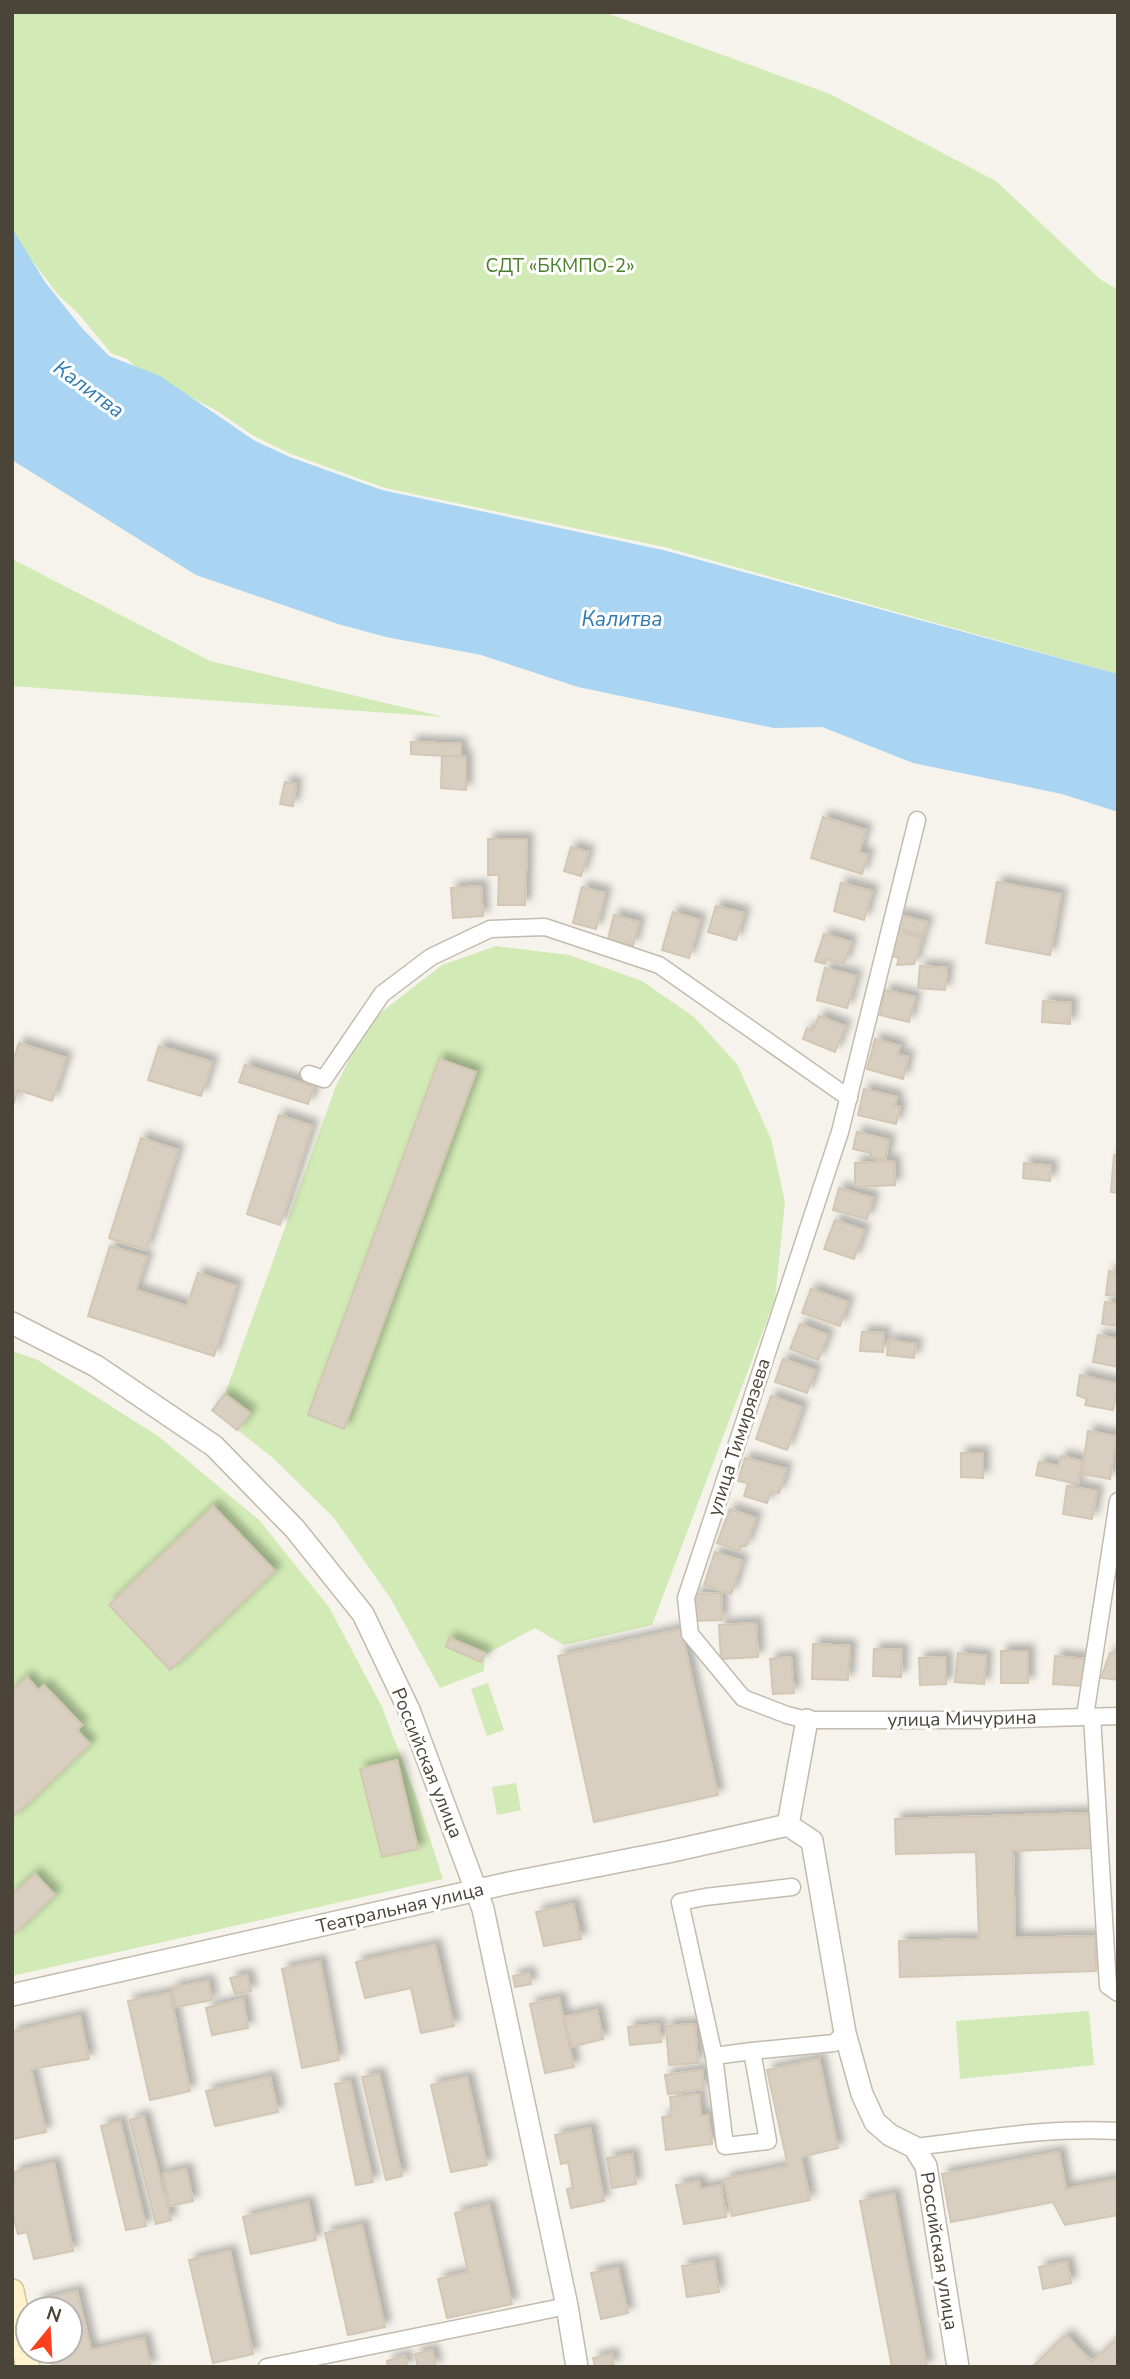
<svg xmlns="http://www.w3.org/2000/svg" width="1130" height="2379" font-family="'Nunito Sans',sans-serif">
	<defs>
		<filter id="shadow"><feDropShadow dx="6" dy="-6" stdDeviation="3.5" flood-color="#0004"/></filter>
	</defs>
	<rect width="100%" height="100%" fill="#f6f3ec"/>
	<g fill="#d2eab5">
		<path d="M12,12h592l226,82 166,87 104,98 18,11v384l-454,-127 -279,-59 -94,-34 -39,-19 -33,-23 -81,-43 -11,-10 -16,-6 -34,-41 -18,-16 -47,-62z"/>
		<path d="M12,559l198,102 234,56 -432,-31z"/>
		<path d="M496,946l73,9 73,26 52,36 43,47 34,75 14,63 -10,97 -123,326 -88,20 -29,-17 -50,27 -1,16 -44,17 -49,-89 -57,-81 -61,-60 -61,-48 13,-16 111,-308 18,-36 21,-33 67,-52z"/>
		<path d="M12,1351l26,9 120,76 101,84 70,87 53,100 34,89 27,83 -431,97z"/>
		<path d="M488,1683l16,47 -17,6 -16,-47z"/>
		<path d="M516,1783l5,27 -24,5 -5,-28z"/>
		<path d="M1089,2011l5,54 -134,14 -4,-58z"/>
	</g>
	<path fill="#a9d4f2" d="M12,228l33,54 36,45 28,29 51,20 95,65 35,16 92,33 281,60 455,124v138l-56,-18 -149,-31 -91,-36 -48,1 -196,-41 -97,-32 -95,-18 -48,-13 -142,-49 -184,-115z"/>
	<g fill="#d8cfc1" stroke="#d3c7b4" stroke-width="2" filter="url(#shadow)">
		<path d="M411,742l50,2v13l-50,-3z"/>
		<path d="M442,756l24,1v33l-25,-2z"/>
		<path d="M285,782l11,2 -3,22 -13,-2z"/>
		<path d="M823,817l43,13 -7,22 9,3 -6,19 -51,-16z"/>
		<path d="M488,839h39l-2,66h-27l1,-30h-11z"/>
		<path d="M571,847l17,5 -7,24 -17,-5z"/>
		<path d="M997,882l64,12 -11,61 -64,-12z"/>
		<path d="M841,883l31,8 -8,29 -30,-9z"/>
		<path d="M481,886l2,30 -30,2 -2,-30z"/>
		<path d="M582,887l23,6 -9,36 -23,-6z"/>
		<path d="M716,906l28,7 -8,27 -28,-8z"/>
		<path d="M673,912l27,8 -11,38 -27,-8z"/>
		<path d="M896,914l31,8 -4,13 -30,-8z"/>
		<path d="M614,915l25,7 -6,24 -25,-7z"/>
		<path d="M896,931l26,7 -8,26 -17,1 2,-7 -10,-3z"/>
		<path d="M824,934l27,8 -7,22 -17,-5 -2,5 -10,-3z"/>
		<path d="M920,966l27,2 -2,22 -27,-2z"/>
		<path d="M825,968l31,8 -9,32 -30,-8z"/>
		<path d="M885,990l30,7 -6,25 -29,-7z"/>
		<path d="M1043,1001l28,2 -1,21 -28,-2z"/>
		<path d="M819,1016l26,10 -10,26 -32,-13 4,-11 6,3z"/>
		<path d="M875,1039l25,7 -3,8 11,3 -5,22 -36,-10z"/>
		<path d="M19,1043l47,15 -14,43 -34,-11 -6,18v-44z"/>
		<path d="M159,1046l53,16 -11,34 -53,-16z"/>
		<path d="M439,1059l37,13 -132,357 -36,-14z"/>
		<path d="M245,1065l69,22 -6,17 -69,-22z"/>
		<path d="M864,1089l33,8 -2,9 5,1 -4,17 -38,-9z"/>
		<path d="M279,1115l33,11 -32,99 -33,-11z"/>
		<path d="M857,1132l32,8 -4,20 -14,-3v-4l-18,-4z"/>
		<path d="M141,1138l37,12 -32,100 -37,-12z"/>
		<path d="M1114,1155l4,1v37l-7,-1z"/>
		<path d="M894,1161l1,24 -40,2v-24z"/>
		<path d="M1024,1163l27,3 -1,15 -27,-3z"/>
		<path d="M839,1188l34,10 -6,21 -34,-9z"/>
		<path d="M835,1220l29,10 -10,29 -30,-10z"/>
		<path d="M110,1246l37,11 -11,33 51,16 11,-33 38,13 -22,70 -126,-40z"/>
		<path d="M1109,1271l9,2v23l-12,-1z"/>
		<path d="M811,1289l37,13 -8,24 -38,-13z"/>
		<path d="M1105,1302l13,2v22l-16,-2z"/>
		<path d="M800,1324l28,11 -10,25 -28,-11z"/>
		<path d="M862,1332l22,1 -1,19 -23,-1z"/>
		<path d="M1098,1335l20,4v28l-25,-5z"/>
		<path d="M889,1340l27,4 -2,14 -27,-3z"/>
		<path d="M783,1359l32,11 -8,23 -32,-11z"/>
		<path d="M1080,1375l38,9 -5,26 -28,-5 2,-6 -10,-4z"/>
		<path d="M225,1394l25,19 -13,17 -25,-20z"/>
		<path d="M771,1396l31,11 -15,43 -31,-11z"/>
		<path d="M1088,1431l28,5 -6,43 -28,-5z"/>
		<path d="M961,1453h22v25l-22,-1z"/>
		<path d="M1061,1456l21,5 -4,23 -42,-9 3,-13 20,4z"/>
		<path d="M745,1458l41,11 -7,24 -8,-2 -4,12 -23,-7 4,-13 -10,-2z"/>
		<path d="M1067,1486l30,5 -5,28 -29,-5z"/>
		<path d="M213,1506l62,65 -105,99 -61,-65z"/>
		<path d="M730,1509l26,9 -10,28h-5l-2,5 -22,-8z"/>
		<path d="M715,1552l27,9 -11,33 -27,-9z"/>
		<path d="M721,1593l1,27 -27,1 -1,-27z"/>
		<path d="M756,1623l2,34 -37,2 -2,-34z"/>
		<path d="M681,1629l37,166 -124,27 -36,-166z"/>
		<path d="M449,1638l36,15 -4,9 -35,-15z"/>
		<path d="M813,1644l37,2 -2,34 -36,-1z"/>
		<path d="M874,1649l28,1 -1,27 -28,-1z"/>
		<rect x="1001" y="1651" width="27" height="32"/>
		<path d="M958,1653l28,3 -2,28 -29,-2z"/>
		<path d="M1110,1653l8,1v26l-17,-2z"/>
		<path d="M1055,1656l30,3 -2,27 -30,-2z"/>
		<path d="M791,1657l3,36 -21,1 -3,-35z"/>
		<path d="M946,1657v27l-26,1 -1,-27z"/>
		<path d="M27,1677l11,13 6,-5 38,40 -5,5 13,14 -78,74v-127z"/>
		<path d="M397,1760l21,89 -36,8 -22,-88z"/>
		<path d="M1091,1813l1,35 -79,3 2,87 80,-2 1,35 -196,6 -1,-36 80,-2 -3,-87 -80,2 -1,-35z"/>
		<path d="M35,1874l20,21 -43,41v-41z"/>
		<path d="M573,1904l8,35 -37,7 -8,-34z"/>
		<path d="M435,1945l19,81 -33,7 -10,-45 -46,10 -9,-36z"/>
		<path d="M320,1961l19,99 -37,8 -20,-99z"/>
		<path d="M529,1973l2,11 -16,3 -2,-11z"/>
		<path d="M247,1975l4,16 -16,3 -5,-16z"/>
		<path d="M208,1981l4,19 -36,7 -4,-19z"/>
		<path d="M170,1993l20,98 -40,9 -22,-99z"/>
		<path d="M559,1998l15,69 -29,6 -15,-69z"/>
		<path d="M243,1999l5,29 -36,7 -6,-27z"/>
		<path d="M597,2010l6,29 -32,8 -7,-30z"/>
		<path d="M80,2016l9,43 -58,10 15,63 -34,7v-107z"/>
		<path d="M659,2024l2,18 -31,3 -2,-18z"/>
		<path d="M695,2024l3,39 -29,2 -3,-39z"/>
		<path d="M819,2059l19,89 -37,9 9,43 -78,16 -8,-37 64,-13 -21,-96z"/>
		<path d="M702,2070l2,19 -36,5 -3,-19z"/>
		<path d="M379,2074l23,102 -16,4 -24,-103z"/>
		<path d="M270,2077l8,35 -63,14 -9,-35z"/>
		<path d="M467,2077l20,88 -36,7 -20,-87z"/>
		<path d="M350,2081l23,101 -17,3 -21,-101z"/>
		<path d="M699,2094l2,22 7,-1 4,29 -46,6 -4,-33 10,-1 -2,-19z"/>
		<path d="M144,2116l27,104 -15,4 -26,-104z"/>
		<path d="M120,2121l26,105 -20,4 -25,-104z"/>
		<path d="M590,2128l14,73 -33,7 -4,-19 6,-1 -5,-26 -7,2 -6,-29z"/>
		<path d="M1059,2152l7,37 52,-10v36l-53,10 -12,-23 -102,20 -9,-48z"/>
		<path d="M632,2154l4,30 -24,4 -5,-30z"/>
		<path d="M54,2163l19,88 -39,8 -7,-27 -9,2 -1,-3 -5,-22v-27l3,-1 -2,-9z"/>
		<path d="M186,2169l7,32 -23,5 -7,-32z"/>
		<path d="M699,2181l1,8 21,-4 5,32 -42,7 -8,-39z"/>
		<path d="M894,2194l33,173h-35l-32,-166z"/>
		<path d="M308,2202l8,38 -65,14 -8,-37z"/>
		<path d="M489,2205l23,99 -65,14 -9,-39 30,-7 -13,-59z"/>
		<path d="M362,2225l23,102 -37,8 -23,-102z"/>
		<path d="M230,2251l23,103 -40,9 -24,-103z"/>
		<path d="M714,2261l5,31 -32,5 -5,-31z"/>
		<path d="M1067,2262l4,21 -28,6 -4,-22z"/>
		<path d="M618,2268l10,45 -27,6 -10,-46z"/>
		<path d="M77,2291l14,59 53,-12 7,29h-98l-4,-16h21v-42h-31l-2,-8z"/>
		<path d="M1066,2335l26,27 26,-24v29h-86z"/>
		<path d="M432,2350l4,17h-18l-3,-13z"/>
		<path d="M612,2354l2,11 -19,2 -2,-9z"/>
		<path d="M405,2356l3,11h-20l-1,-6z"/>
	</g>
	<g fill="none" stroke-linecap="round" stroke-linejoin="round">
		<g stroke="#c2bbae" stroke-width="19">
			<g id="minor">
				<path d="M917,820l-77,312 -154,466 4,36 53,64 44,17 20,5h179l132,-4"/>
				<path d="M309,1074l15,5 58,-85 49,-37 59,-28 55,-2 114,38 190,133"/>
				<path d="M1085,1716l33,-215"/>
				<path d="M1092,1716l16,270 10,7"/>
				<path d="M752,2051l-38,5 11,90 43,-5 -16,-90 82,-8 11,-10"/>
				<path d="M714,2056l-34,-154 25,-5 87,-10"/>
				<path d="M914,2147c68,-8 135,-20 204,-16"/>
				<path d="M267,2367l300,-61"/>
			</g>
		</g>
		<g stroke="#c2bbae" stroke-width="24">
			<g id="tertiary">
				<path d="M12,1323l84,43 118,80 81,83 68,85 46,96 74,199 84,397 10,61"/>
				<path d="M807,1720l-19,105 24,16 33,192 17,61 13,28 15,13 24,12 12,19 32,201"/>
				<path d="M12,1995l497,-112 159,-31 120,-27"/>
			</g>
		</g>
		<g stroke="#d6c79b" stroke-width="26">
			<path id="secondary" d="M12,2291l16,76"/>
		</g>
		<use href="#minor" stroke="#fff" stroke-width="16"/>
		<use href="#tertiary" stroke="#fff" stroke-width="21"/>
		<use href="#secondary" stroke="#fff3cd" stroke-width="23"/>
	</g>
	<g text-anchor="middle" dominant-baseline="central" stroke-width="6" stroke-linejoin="round" paint-order="stroke">
		<g font-size="19" fill="#4a7f2a" stroke="#fff">
			<text x="560" y="266">СДТ «БКМПО-2»</text>
		</g>
		<g font-size="19" fill="#4b4439" stroke="#fff">
			<text transform="translate(739 1437) rotate(-72)">улица Тимирязева</text>
			<text transform="translate(962 1719) rotate(-1)">улица Мичурина</text>
			<text transform="translate(427 1763) rotate(68)">Российская улица</text>
			<text transform="translate(400 1908) rotate(-13)">Театральная улица</text>
			<text transform="translate(939 2251) rotate(81)">Российская улица</text>
		</g>
		<g font-size="21" font-style="italic" fill="#2e7ab2" stroke="#fff">
			<text transform="translate(89 389) rotate(36)">Калитва</text>
			<text x="622" y="619">Калитва</text>
		</g>
	</g>
	<rect width="1130" height="2379" fill="none" stroke="#4b4439" stroke-width="28"/>
	<g transform="translate(49 2330) rotate(18)"><circle r="33" fill="#ffffff" stroke="#b7b4b0" stroke-width="2"/>
	<path d="M0-5L12 26L0 18L-12 26Z" fill="#fc3f1d"/>
	<text y="-10" font-size="19" font-weight="bold" text-anchor="middle" fill="#4b4439">N</text>
	</g>
</svg>
